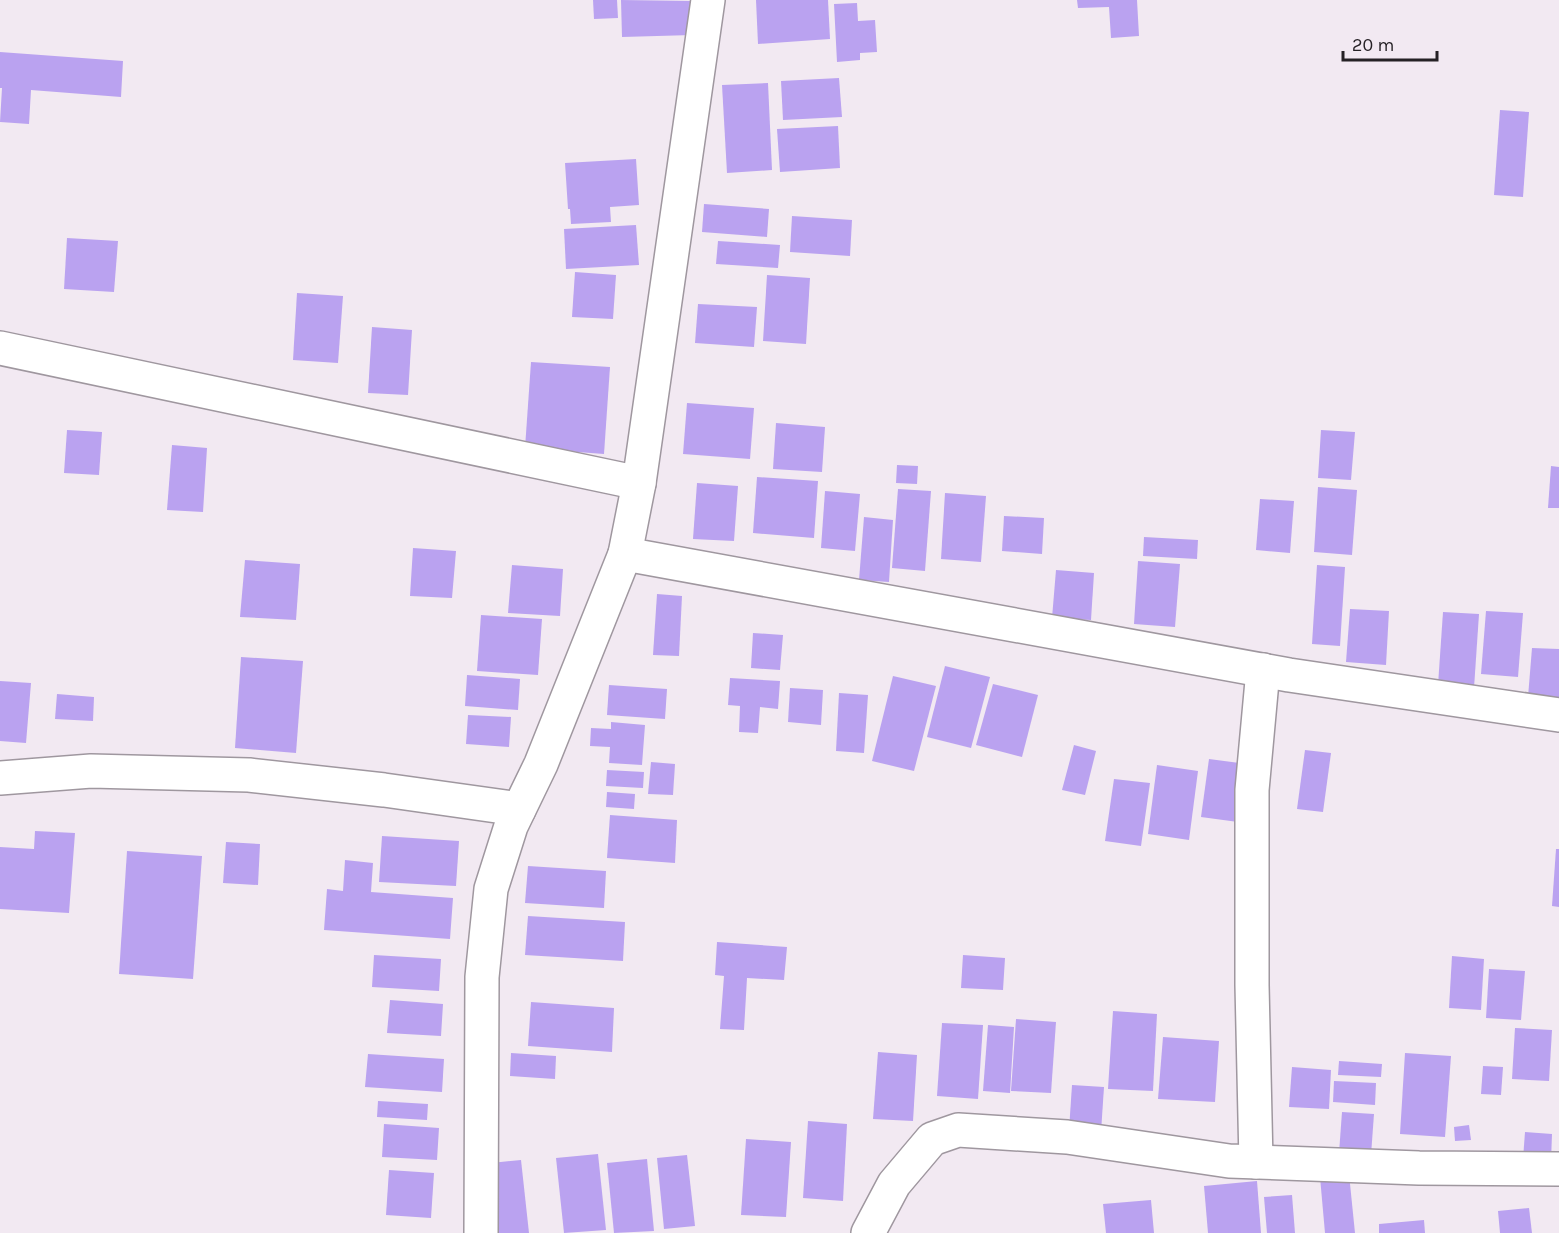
<svg xmlns="http://www.w3.org/2000/svg" width="1559" height="1233" font-family="Karla,sans-serif">
	<rect width="100%" height="100%" fill="#f2e9f2"/>
	<g fill="#baa2f0">
		<path d="M593,0h24l1,18 -24,1z"/>
		<path d="M621,0l70,1 1,34 -70,2z"/>
		<path d="M756,0h72l2,39 -72,5z"/>
		<path d="M1077,0h60l2,36 -28,2 -2,-31 -31,1z"/>
		<path d="M857,3l1,18 17,-1 2,32 -17,1v7l-23,2 -3,-58z"/>
		<path d="M0,52l123,9 -2,36 -90,-7 -2,34 -29,-2 2,-34h-2z"/>
		<path d="M839,78l3,39 -59,3 -2,-39z"/>
		<path d="M768,83l4,87 -45,3 -5,-88z"/>
		<path d="M1500,110l29,2 -6,85 -29,-2z"/>
		<path d="M838,126l2,42 -60,4 -3,-43z"/>
		<path d="M636,159l3,46 -29,2 1,15 -40,2 -1,-15h-2l-3,-46z"/>
		<path d="M704,204l65,5 -2,28 -65,-5z"/>
		<path d="M792,216l60,4 -2,36 -60,-4z"/>
		<path d="M636,225l3,40 -73,4 -2,-40z"/>
		<path d="M67,238l51,3 -4,51 -50,-3z"/>
		<path d="M718,241l62,4 -2,23 -62,-4z"/>
		<path d="M575,272l41,3 -3,44 -41,-2z"/>
		<path d="M767,275l43,3 -4,66 -43,-3z"/>
		<path d="M297,293l46,3 -5,67 -45,-3z"/>
		<path d="M698,304l59,3 -3,40 -59,-4z"/>
		<path d="M372,327l40,3 -4,65 -40,-2z"/>
		<path d="M531,362l79,5 -6,87 -79,-6z"/>
		<path d="M687,403l67,5 -4,51 -67,-5z"/>
		<path d="M776,423l49,4 -3,45 -49,-3z"/>
		<path d="M67,430l35,2 -3,43 -35,-2z"/>
		<path d="M1321,430l34,2 -4,48 -33,-2z"/>
		<path d="M172,445l35,3 -4,64 -36,-2z"/>
		<path d="M897,465l21,1 -1,18 -21,-1z"/>
		<path d="M1551,466l8,1v41h-11z"/>
		<path d="M757,477l61,4 -4,57 -61,-5z"/>
		<path d="M697,483l41,3 -4,55 -41,-2z"/>
		<path d="M1318,487l39,3 -5,65 -38,-3z"/>
		<path d="M898,489l33,2 -6,80 -33,-3z"/>
		<path d="M825,491l35,3 -5,57 -34,-3z"/>
		<path d="M945,493l41,3 -5,66 -40,-3z"/>
		<path d="M1260,499l34,2 -4,52 -34,-3z"/>
		<path d="M1004,516l40,2 -2,36 -40,-3z"/>
		<path d="M864,517l29,3 -4,62 -30,-2z"/>
		<path d="M1144,537l54,3 -1,19 -54,-3z"/>
		<path d="M413,548l43,3 -4,47 -42,-2z"/>
		<path d="M245,560l55,4 -4,56 -56,-3z"/>
		<path d="M1138,561l42,3 -5,63 -41,-3z"/>
		<path d="M512,565l51,4 -3,47 -52,-3z"/>
		<path d="M1317,565l28,2 -5,79 -28,-2z"/>
		<path d="M1056,570l38,3 -3,47 -39,-2z"/>
		<path d="M657,594l25,2 -3,60 -26,-1z"/>
		<path d="M1350,609l39,2 -3,54 -40,-3z"/>
		<path d="M1486,611l37,2 -5,64 -37,-3z"/>
		<path d="M1443,612l36,2 -5,74 -36,-3z"/>
		<path d="M481,615l61,4 -4,56 -61,-4z"/>
		<path d="M753,633l30,2 -3,35 -29,-2z"/>
		<path d="M1532,648l27,1v49l-31,-1z"/>
		<path d="M241,657l62,4 -7,92 -61,-5z"/>
		<path d="M945,666l45,11 -19,71 -44,-11z"/>
		<path d="M467,675l53,4 -2,31 -53,-4z"/>
		<path d="M893,676l43,10 -22,85 -42,-10z"/>
		<path d="M730,678l50,3 -2,28 -18,-2 -2,26 -19,-1 1,-26 -12,-1z"/>
		<path d="M0,681l31,2 -5,60 -26,-2z"/>
		<path d="M993,684l45,11 -16,62 -46,-12z"/>
		<path d="M609,685l58,4 -2,30 -58,-4z"/>
		<path d="M790,688l33,2 -2,35 -33,-3z"/>
		<path d="M839,693l29,2 -4,58 -28,-2z"/>
		<path d="M57,694l37,3 -1,24 -38,-2z"/>
		<path d="M468,715l43,2 -2,30 -43,-3z"/>
		<path d="M611,722l34,3 -3,40 -33,-2 1,-16 -20,-1 1,-18 20,1z"/>
		<path d="M1074,745l22,6 -11,44 -23,-5z"/>
		<path d="M1305,750l26,3 -8,59 -26,-3z"/>
		<path d="M1209,759l38,5 -9,58 -37,-5z"/>
		<path d="M651,762l24,2 -2,31 -25,-1z"/>
		<path d="M1157,765l41,6 -9,69 -41,-6z"/>
		<path d="M607,770l37,2 -1,16 -37,-2z"/>
		<path d="M1114,779l36,4 -9,63 -36,-5z"/>
		<path d="M607,792l28,2 -1,15 -28,-2z"/>
		<path d="M610,815l67,5 -2,43 -68,-5z"/>
		<path d="M35,831l40,2 -6,80 -69,-4v-62l34,2z"/>
		<path d="M382,836l77,5 -3,45 -77,-4z"/>
		<path d="M226,842l34,2 -2,41 -35,-2z"/>
		<path d="M1556,849h3v58l-7,-1z"/>
		<path d="M127,851l75,5 -9,123 -74,-5z"/>
		<path d="M345,860l28,3 -2,29 82,6 -3,41 -126,-9 3,-41 16,2z"/>
		<path d="M528,866l78,5 -2,37 -79,-5z"/>
		<path d="M528,916l97,6 -2,39 -98,-6z"/>
		<path d="M717,942l70,5 -3,33 -37,-2 -3,52 -24,-1 4,-53 -9,-1z"/>
		<path d="M374,955l67,4 -2,32 -67,-4z"/>
		<path d="M963,955l42,3 -2,32 -42,-2z"/>
		<path d="M1452,956l32,3 -3,51 -32,-2z"/>
		<path d="M1489,969l36,2 -4,49 -35,-2z"/>
		<path d="M390,1000l53,4 -2,32 -54,-3z"/>
		<path d="M531,1002l83,6 -2,44 -84,-6z"/>
		<path d="M1113,1011l44,3 -4,77 -45,-2z"/>
		<path d="M1016,1019l40,3 -5,71 -40,-2z"/>
		<path d="M942,1023l41,2 -5,74 -41,-3z"/>
		<path d="M988,1025l26,2 -4,66 -27,-2z"/>
		<path d="M1515,1028l37,2 -3,51 -37,-2z"/>
		<path d="M1163,1037l56,4 -4,61 -57,-3z"/>
		<path d="M878,1052l39,3 -4,66 -40,-2z"/>
		<path d="M511,1053l45,3 -1,23 -45,-3z"/>
		<path d="M1405,1053l46,3 -6,81 -45,-3z"/>
		<path d="M368,1054l76,5 -2,33 -77,-5z"/>
		<path d="M1339,1061l43,3 -1,13 -43,-2z"/>
		<path d="M1483,1066l20,1 -2,28 -20,-1z"/>
		<path d="M1292,1067l39,3 -2,39 -40,-2z"/>
		<path d="M1334,1081l42,2 -1,22 -42,-3z"/>
		<path d="M1072,1085l32,2 -3,45 -32,-2z"/>
		<path d="M378,1101l50,3 -1,16 -50,-3z"/>
		<path d="M1342,1112l32,2 -3,41 -32,-2z"/>
		<path d="M808,1121l39,3 -4,77 -40,-3z"/>
		<path d="M384,1124l55,4 -2,32 -55,-3z"/>
		<path d="M1469,1125l2,15 -16,1 -1,-14z"/>
		<path d="M1525,1132l27,2 -1,27 -28,-2z"/>
		<path d="M746,1139l45,3 -5,75 -45,-2z"/>
		<path d="M598,1154l8,76 -42,3 -8,-75z"/>
		<path d="M687,1155l8,71 -31,3 -7,-71z"/>
		<path d="M647,1159l7,72 -40,2 -7,-70z"/>
		<path d="M521,1160l8,73h-30l-8,-70z"/>
		<path d="M389,1170l45,3 -3,45 -45,-3z"/>
		<path d="M1349,1174l6,59h-30l-5,-56z"/>
		<path d="M1257,1181l4,52h-53l-4,-47z"/>
		<path d="M1292,1195l3,38h-28l-3,-36z"/>
		<path d="M1151,1200l3,33h-48l-3,-29z"/>
		<path d="M1529,1208l3,25h-32l-2,-22z"/>
		<path d="M1424,1220l1,13h-46v-9z"/>
	</g>
	<g fill="none" stroke-linecap="round" stroke-linejoin="round">
		<g stroke="#9f979f" stroke-width="36">
			<g id="minor">
				<path d="M708,0l-69,483 -14,71 664,121 270,40"/>
				<path d="M0,348l639,135"/>
				<path d="M0,778l91,-7 158,4 135,15 135,19"/>
				<path d="M1256,1162l-4,-177v-195l11,-120"/>
				<path d="M481,1233l1,-256 9,-88 20,-63 30,-62 84,-210"/>
				<path d="M868,1233l26,-49 38,-45 26,-9 109,7 162,24 190,7 140,1"/>
			</g>
		</g>
		<use href="#minor" stroke="#fff" stroke-width="33"/>
	</g>
	<path d="M1343 51v9h94v-9" fill="none" stroke="#252125" stroke-width="3"/>
	<text x="1352" y="51" font-size="18" fill="#252125" stroke="#f2e9f2" stroke-width="4.5" paint-order="stroke">20 m</text>
</svg>
